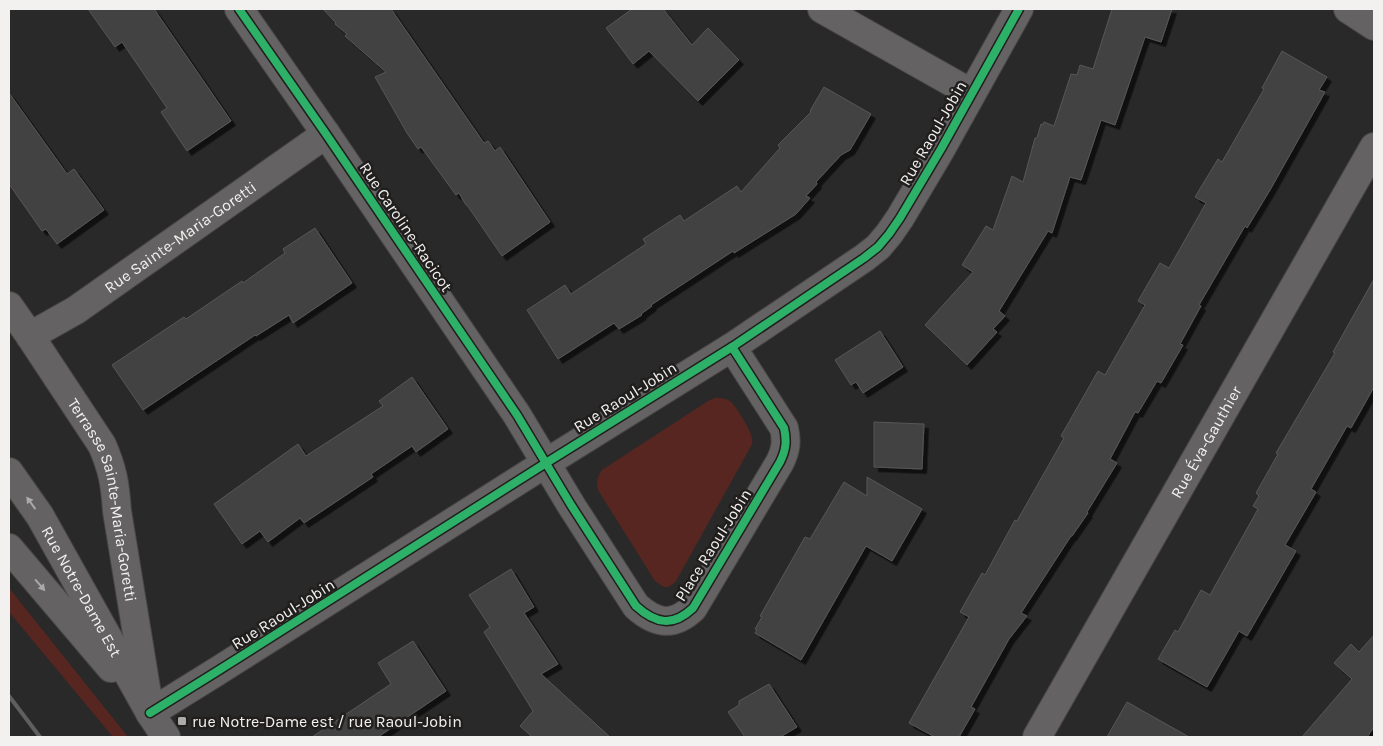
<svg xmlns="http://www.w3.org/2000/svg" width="1383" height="746" font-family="Karla,sans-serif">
	<defs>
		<filter id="shadow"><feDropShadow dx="4.5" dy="4.5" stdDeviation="0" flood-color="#0009"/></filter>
	</defs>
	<rect width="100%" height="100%" fill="#2a2929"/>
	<g fill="#572621">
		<path d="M715,398c5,0 10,0 15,3 6,5 22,31 22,38 1,1 0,6 -1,7l-75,135c-9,9 -12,7 -21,0l-57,-91c-2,-8 -1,-13 4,-20l106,-69z"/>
		<path d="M9,588l119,149h-15l-104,-125z"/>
	</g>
	<g fill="#434242" stroke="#575655" filter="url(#shadow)">
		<path d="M88,9h66l77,112 -44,30 -26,-39 6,-4 -45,-66 -7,5z"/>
		<path d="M323,9h68l93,134 4,-2 7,10 5,-4 50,75 -48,34 -35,-51h-1l-7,-12 -3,2 -35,-48 -3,2 -11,-16 -32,-56 11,-5 -41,-36 2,-2 -12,-10 1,-1z"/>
		<path d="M632,9h31l29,36 16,-17 31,32 -41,41 -49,-50 -16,13 -27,-36z"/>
		<path d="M1112,9h60l-11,33 -16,-5 -30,88 -14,-5 -20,60 -11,-3 -18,56 -4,-2 -49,80 6,5 -12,13 4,3 -30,33 -42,-40 48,-53 -11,-7 24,-39 7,4 19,-54 11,6 12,-44h2l4,-14 2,1 1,-3 10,4 17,-52 6,1 3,-10 13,4z"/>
		<path d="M1282,51l45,26 -8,13 6,2 -55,98 -23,38 -2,-2 -46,79 2,1 -21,38 3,1 -22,38 -4,-2 -19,32 -3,-1 -25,47 7,4 -30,49 1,1 -16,23h-1l-50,77 6,3 -18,23 -38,68 4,2 -16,28h-24l-26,-14 60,-106 -9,-5 22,-39 3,2 30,-55 2,1 47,-83 -3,-2 37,-65 7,4 40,-70 -7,-4 22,-38 9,5 37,-65 -11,-6 23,-38 4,3 42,-73 -2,-1z"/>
		<path d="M824,87l47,27 -21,36 -9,5 -25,27 1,2 -11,12 4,2 -14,16 -62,39 -1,-2 -82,54 1,1 -11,8 1,1 -23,14 -5,-6 -56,36 -31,-49 38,-25 6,9 75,-50 -3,-5 37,-24 4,6 53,-35 4,6 39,-44 -2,-3 33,-33 -1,-1z"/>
		<path d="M9,93l58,81 7,-5 30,41 -47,34 -11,-15 -4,2 -33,-47z"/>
		<path d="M315,228l37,55 -59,40 -4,-8 -33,21 -1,-1 -112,75 -31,-45 72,-48 2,2 56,-38 1,2 42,-30 -2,-4z"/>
		<path d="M1374,279v108l-23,41 -4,-2 -36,63 5,3 -31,53 11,6 -49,85 -8,-5 -32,56 -49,-28 17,-29 3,2 23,-42 9,5 48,-86 -5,-3 6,-10 -3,-3 22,-39 -2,-1 59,-100 -2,-1z"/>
		<path d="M880,331l23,36 -40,26 -7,-11 -5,3 -16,-25z"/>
		<path d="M412,377l36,52 -32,23 -4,-6 -41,28 2,3 -69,46 -4,-5 -32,24 -8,-11 -18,13 -28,-40 84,-60 8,12 77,-50 -4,-5z"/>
		<path d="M874,422l50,2 -2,45 -48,-2z"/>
		<path d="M867,477l55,32 -30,52 -26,-15 -65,114 -46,-27 2,-3 -2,-1 7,-12 -2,-1 45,-79 5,2 34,-57 23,14z"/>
		<path d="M511,569l23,38 -10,6 34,51 -17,10 69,63h-78l-12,-11 13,-15 -49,-79 6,-5 -21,-32z"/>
		<path d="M1374,635v92l-7,10h-65l50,-58 -18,-16 17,-19 8,8z"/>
		<path d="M413,641l33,50 -68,46h-66l79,-53 -13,-21z"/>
		<path d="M769,684l28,43 -17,10h-35l-17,-25 11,-7v-4z"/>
		<path d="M1127,702l62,35h-82z"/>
	</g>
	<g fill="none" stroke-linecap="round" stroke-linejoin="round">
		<g stroke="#484746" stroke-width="30">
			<g id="minor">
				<path d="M239,9l87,125 191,281 54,90 65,101c20,18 37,21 57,2l87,-146c6,-12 7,-21 4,-34l-52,-81"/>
				<path d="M822,9l149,84"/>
				<path d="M1348,9l26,17"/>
				<path id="s1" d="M9,306l21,30 72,109c11,25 13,39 15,66l33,202 66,-41 330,-209 186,-116 132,-89 14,-11 11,-13 11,-16 41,-69 78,-140"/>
				<path id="s2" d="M30,336l46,-26 250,-176"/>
				<path id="s3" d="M1037,737l337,-590"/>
			</g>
		</g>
		<g stroke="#484746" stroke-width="30">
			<g id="secondary">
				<path id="s4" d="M9,472l31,44 110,197 16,24"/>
				<path d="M9,548l102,120"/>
			</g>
		</g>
		<use href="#minor" stroke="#646262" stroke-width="28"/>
		<use href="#secondary" stroke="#646262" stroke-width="28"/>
		<path stroke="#605f5f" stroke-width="4" d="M9,696l31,41"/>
		<g stroke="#211f1e" stroke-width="11">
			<g id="cycleway">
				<path d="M239,9l87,125 191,281 54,90 65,101c20,18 37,21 57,2l87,-146c6,-12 7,-21 4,-34l-52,-81"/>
				<path d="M150,713l66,-41 330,-209 186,-116 132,-89 14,-11 11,-13 11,-16 41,-69 78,-140"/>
			</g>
		</g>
		<use href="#cycleway" stroke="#2db169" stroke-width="8"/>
	</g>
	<defs><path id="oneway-solid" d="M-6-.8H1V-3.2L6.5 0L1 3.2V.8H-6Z" transform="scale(1.25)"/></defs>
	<g fill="#acaaa9">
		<use href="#oneway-solid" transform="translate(31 503) rotate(-126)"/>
		<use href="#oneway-solid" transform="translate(40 585) rotate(49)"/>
	</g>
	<rect fill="#adabaa" stroke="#211f1e" stroke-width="2" x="177" y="716" width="10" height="10" rx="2.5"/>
	<g text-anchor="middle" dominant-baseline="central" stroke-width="5" stroke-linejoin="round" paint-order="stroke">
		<g font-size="16" fill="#f3f1f0" stroke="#211f1e">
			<text transform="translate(933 133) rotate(-60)">Rue Raoul-Jobin</text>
			<text transform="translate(406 227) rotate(56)">Rue Caroline-Racicot</text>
			<text stroke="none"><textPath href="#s2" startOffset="180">Rue Sainte-Maria-Goretti</textPath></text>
			<text transform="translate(625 397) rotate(-32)">Rue Raoul-Jobin</text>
			<text stroke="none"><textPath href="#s3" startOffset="340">Rue Éva-Gauthier</textPath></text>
			<text stroke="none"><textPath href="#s1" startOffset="220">Terrasse Sainte-Maria-Goretti</textPath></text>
			<text transform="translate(713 545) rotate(-58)">Place Raoul-Jobin</text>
			<text stroke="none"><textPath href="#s4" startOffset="140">Rue Notre-Dame Est</textPath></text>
			<text transform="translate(283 614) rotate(-32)">Rue Raoul-Jobin</text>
		</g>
		<g font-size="16" fill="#f3f1f0" stroke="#211f1e" text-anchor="start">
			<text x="192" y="721">rue Notre-Dame est / rue Raoul-Jobin</text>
		</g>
	</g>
	<rect width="1383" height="746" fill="none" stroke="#f3f1f0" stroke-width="20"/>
</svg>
